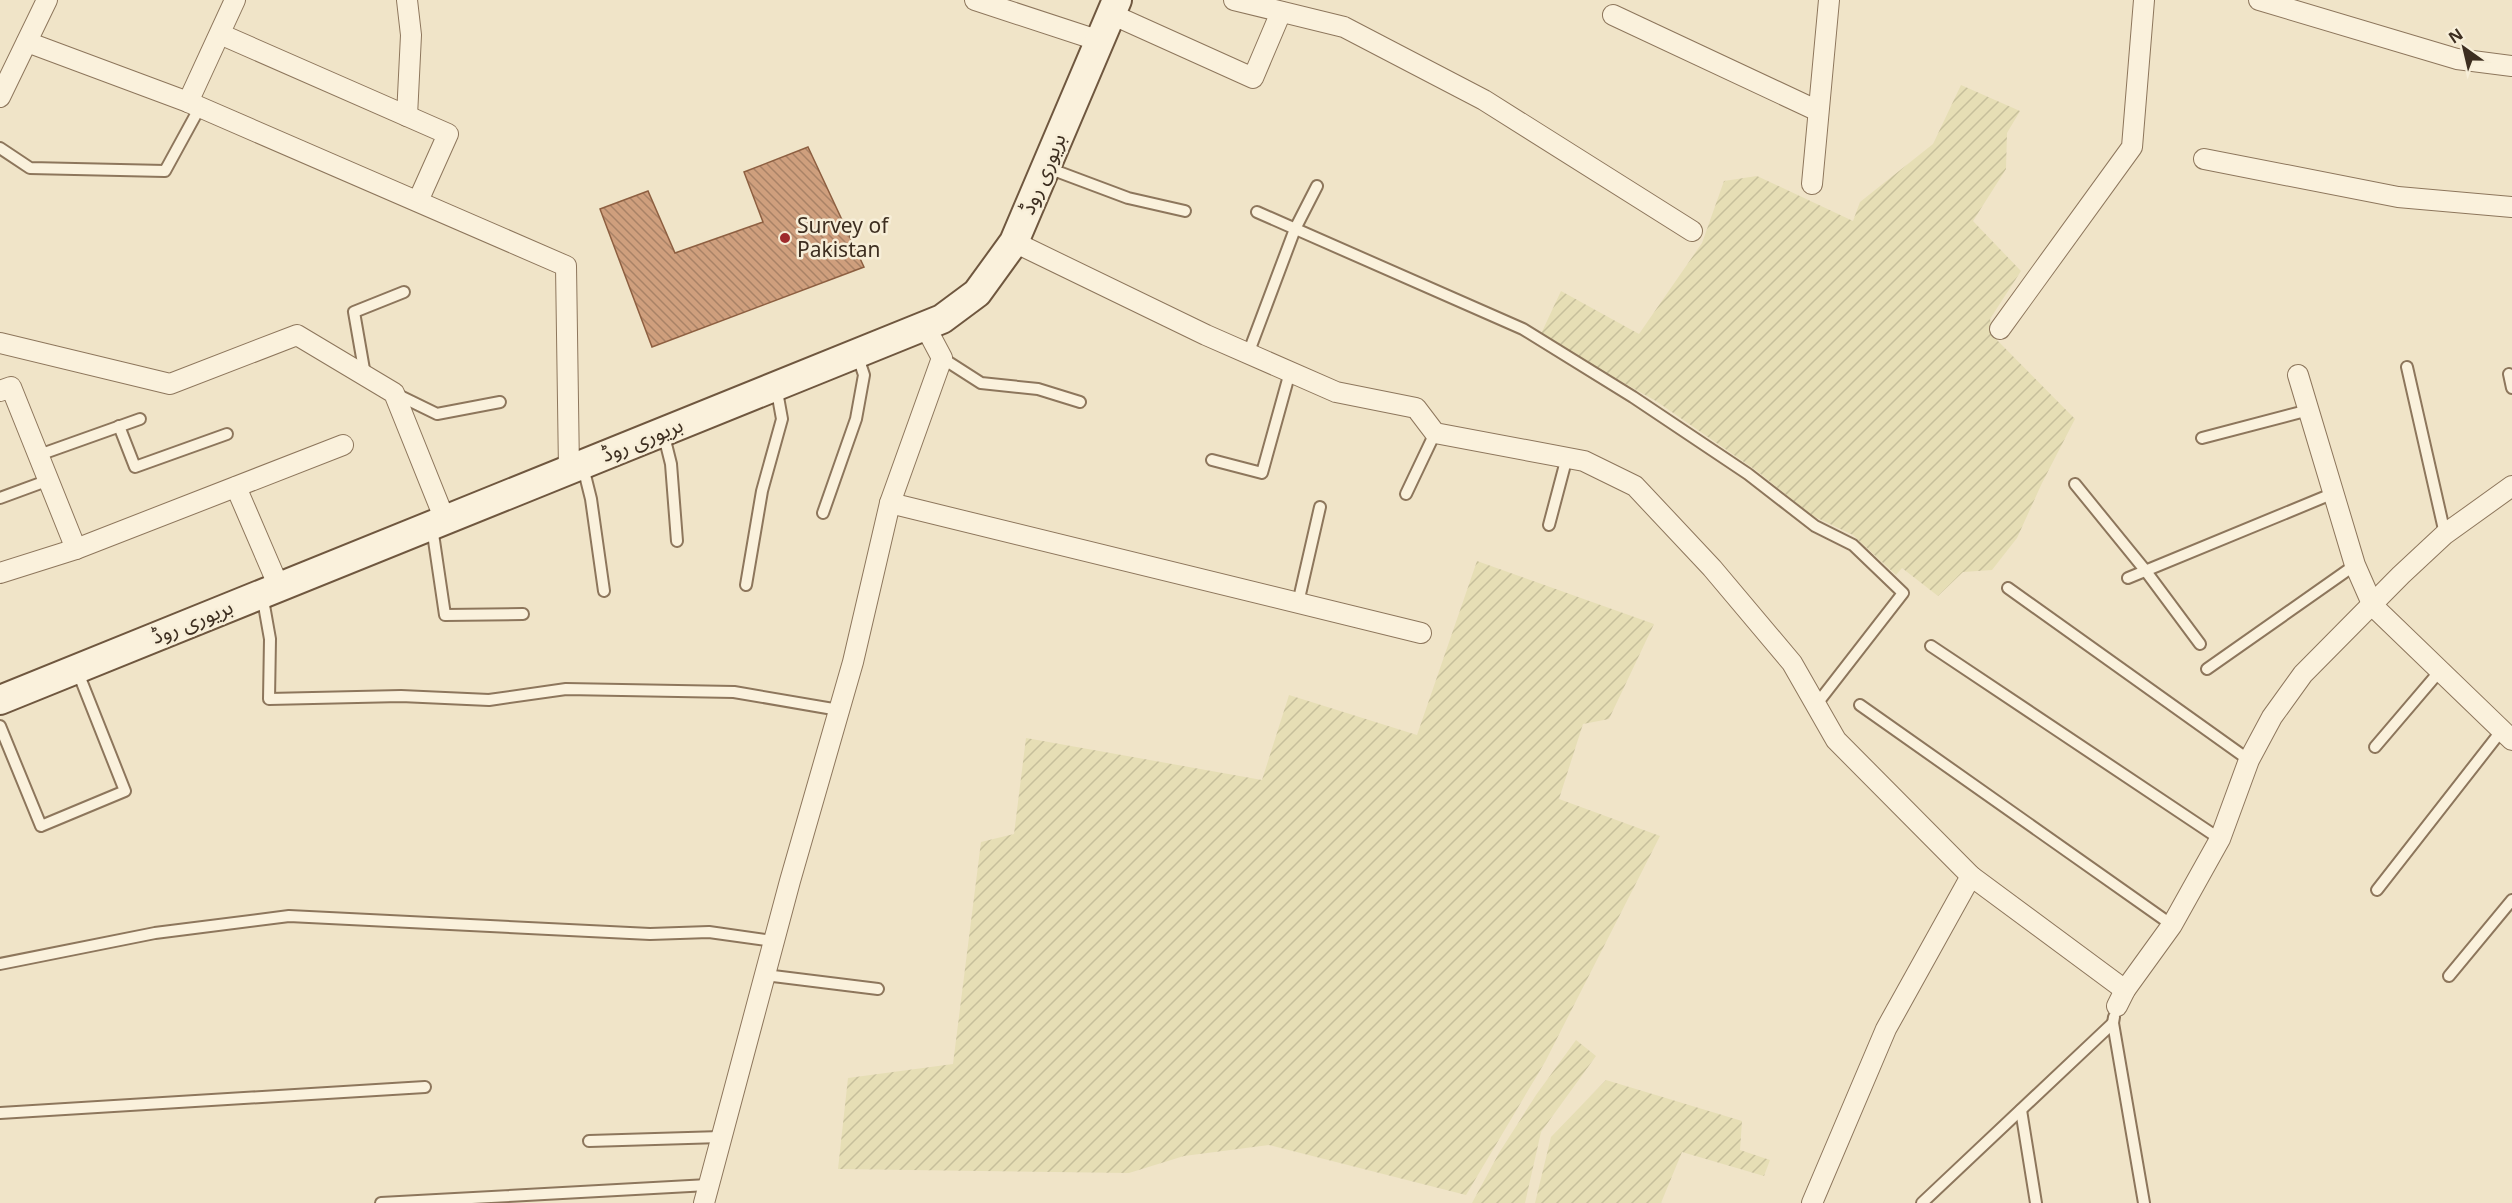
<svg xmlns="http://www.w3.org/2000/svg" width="2512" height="1203" font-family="Georgia,'Noto Sans Arabic',serif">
	<defs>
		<pattern id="farmland-furrows" width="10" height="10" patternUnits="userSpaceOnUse" patternTransform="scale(1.5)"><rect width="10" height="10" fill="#e6deb5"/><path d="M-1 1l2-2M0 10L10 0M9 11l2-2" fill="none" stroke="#c6bf9b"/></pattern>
		<pattern id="building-back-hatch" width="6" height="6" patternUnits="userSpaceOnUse" patternTransform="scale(1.5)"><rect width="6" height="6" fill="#cf9f7d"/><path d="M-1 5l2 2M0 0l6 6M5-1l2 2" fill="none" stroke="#a98266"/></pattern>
	</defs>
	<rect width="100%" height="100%" fill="#f0e4c8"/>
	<g fill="url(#farmland-furrows)">
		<path d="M1961,85l59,26 -13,22 -1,36 -33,52 48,50 -31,48 4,18 81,82 -33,64 -25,55 -25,32 -29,2 -25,24 -36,-28 -6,7 -43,-40 -42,-20 -54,-44 -101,-70 -116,-65 21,-45 78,43 63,-91 22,-62 33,-5 96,45 7,-19 73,-58z"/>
		<path d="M1477,561l177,63 -45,95 -26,5 -24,75 101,37 -115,226 -79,133 -197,-50 -85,11 -55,17 -291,-4 10,-91 105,-14 28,-222 33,-8 12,-96 236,42 27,-85 128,40z"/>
		<path d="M1576,1040l20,16 -55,76 -16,71h-53l27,-50 37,-58z"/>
		<path d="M1606,1080l136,41 -2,29 30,10 -6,16 -82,-24 -21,51h-126l16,-66z"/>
	</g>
	<path fill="url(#building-back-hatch)" stroke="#8d5f41" stroke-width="1.5" d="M808,147l56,120 -212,80 -52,-138 48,-18 27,62 88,-31 -19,-50z"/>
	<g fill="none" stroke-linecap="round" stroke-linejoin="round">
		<g stroke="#8d765c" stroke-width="14">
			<g id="lane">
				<path d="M0,148l30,20 135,3 35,-64"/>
				<path d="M1048,168l80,30 57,13"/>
				<path d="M1257,212l266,117 110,68 115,77 67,52 38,19 50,48 -87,112"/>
				<path d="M1248,354l47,-125 22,-43"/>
				<path d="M942,358l39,25 57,6 42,13"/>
				<path d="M2407,367l38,167"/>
				<path d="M2509,374l3,14"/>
				<path d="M365,375l-11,-63 50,-20"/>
				<path d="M394,393l43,21 63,-12"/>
				<path d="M119,426l16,41 92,-33"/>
				<path d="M663,432l8,32 6,77"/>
				<path d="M2202,438l107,-28"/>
				<path d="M39,455l101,-36"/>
				<path d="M1212,460l50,13 28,-101"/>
				<path d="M583,467l8,32 13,92"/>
				<path d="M2075,484l70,86 55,74"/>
				<path d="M1406,494l29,-61"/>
				<path d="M0,498l49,-18"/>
				<path d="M823,513l33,-94 8,-44 -7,-21"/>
				<path d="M1549,525l18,-68"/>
				<path d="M432,527l13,88 78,-1"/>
				<path d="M2128,578l206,-85"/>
				<path d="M746,585l16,-94 20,-72 -6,-33"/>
				<path d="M2008,588l241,172"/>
				<path d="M262,594l8,45 -1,60 132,-3 88,4 77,-11 168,3 105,18"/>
				<path d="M1298,603l22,-96"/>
				<path d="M1931,646l289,193"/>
				<path d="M2207,669l148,-104"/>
				<path d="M1860,705l312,220"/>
				<path d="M0,726l41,100 84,-35 -48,-121"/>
				<path d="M2375,747l64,-75"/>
				<path d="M2377,890l125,-160"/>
				<path d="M0,964l155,-31 134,-17 361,18 59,-2 64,9"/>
				<path d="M765,975l113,14"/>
				<path d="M2449,976l63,-76"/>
				<path d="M2114,1017l-1,6 31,180"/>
				<path d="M2021,1110l15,93"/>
				<path d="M0,1113l425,-26"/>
				<path d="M589,1141l132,-4"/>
				<path d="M381,1203l327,-18"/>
				<path d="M1922,1203l191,-180"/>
			</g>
		</g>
		<g stroke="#8d765c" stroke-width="22">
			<g id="street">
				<path d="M407,0l4,35 -4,81"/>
				<path d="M975,0l125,41"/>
				<path d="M1234,0l110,27 140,73 208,131"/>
				<path d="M2259,0l198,59 55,7"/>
				<path d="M1111,14l142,64 28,-66"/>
				<path d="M1613,15l205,96"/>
				<path d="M220,34l228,100 -30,67"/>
				<path d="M27,42l161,60 378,164 3,204"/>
				<path d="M0,97l47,-97"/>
				<path d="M188,102l47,-102"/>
				<path d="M2204,159l194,38 114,10"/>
				<path d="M1812,184l17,-184"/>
				<path d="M1014,242l192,93 130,57 80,16 19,25 149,28 51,25 77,82 80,95 44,77 135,136 154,114"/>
				<path d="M2000,329l132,-182 12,-147"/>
				<path d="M0,343l170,41 127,-49 97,58 51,127"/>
				<path d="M2298,375l57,190 18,41 139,134"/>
				<path d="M0,391l11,-4 65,162"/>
				<path d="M236,487l43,100"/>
				<path d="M890,503l531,130"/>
				<path d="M0,573l76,-24 267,-104"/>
				<path d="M2117,1006l8,-16 47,-65 48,-86 29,-79 23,-43 31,-43 98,-99 44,-41 67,-48"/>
				<path d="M704,1203l86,-322 63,-219 37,-159 52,-145 -17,-32"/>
				<path d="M1812,1203l74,-174 85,-153"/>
			</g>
		</g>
		<g stroke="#6f573f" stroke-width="32">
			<path id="secondary" d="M0,700l942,-381 35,-26 37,-51 103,-242"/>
		</g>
		<use href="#lane" stroke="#faf1dc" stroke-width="10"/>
		<use href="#street" stroke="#faf1dc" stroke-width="20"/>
		<use href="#secondary" stroke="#faf1dc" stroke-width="28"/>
	</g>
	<circle fill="#9e2a2b" stroke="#f7eed8" stroke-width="2" cx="785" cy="238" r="6"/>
	<g text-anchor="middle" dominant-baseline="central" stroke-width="5" stroke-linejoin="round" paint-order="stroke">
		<g font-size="21" fill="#3d2e20" stroke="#f7eed8">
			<text transform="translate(1043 174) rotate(-67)">بریوری روڈ</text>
			<text transform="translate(642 440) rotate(-22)">بریوری روڈ</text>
			<text transform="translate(192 622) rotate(-22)">بریوری روڈ</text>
		</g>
		<g font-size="21" fill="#3d2e20" stroke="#f7eed8" text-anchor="start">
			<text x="797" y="226">Survey of<tspan x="797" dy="24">Pakistan</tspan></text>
		</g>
	</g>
	<g transform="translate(2464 48) rotate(326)" stroke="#f7eed8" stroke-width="4.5" paint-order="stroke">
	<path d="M0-4.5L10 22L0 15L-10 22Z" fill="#3d2e20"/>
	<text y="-9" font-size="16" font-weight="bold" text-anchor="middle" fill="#3d2e20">N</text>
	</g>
</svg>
